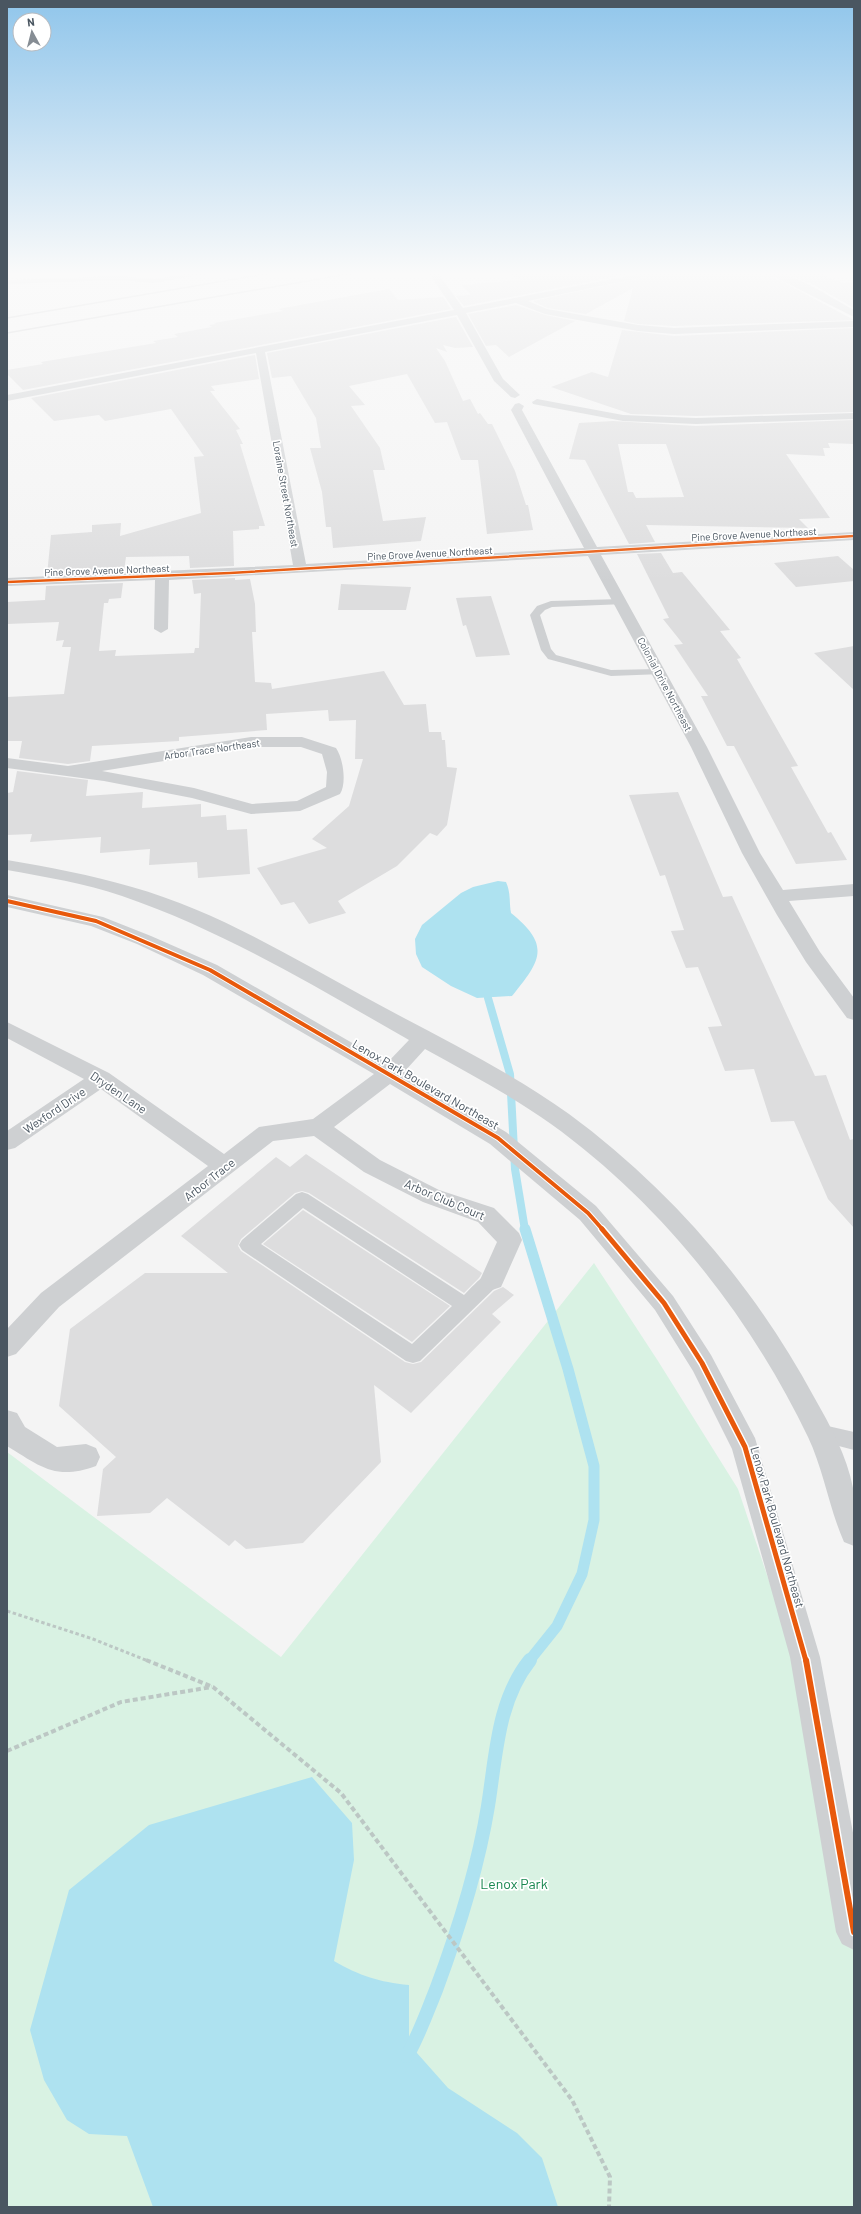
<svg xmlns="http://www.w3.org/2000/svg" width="861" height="2214" font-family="Barlow,sans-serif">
	<rect width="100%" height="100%" fill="#f4f4f4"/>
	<path fill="#d9f2e3" d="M594,1263l64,98 80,128 59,175 57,255v288h-847v-755l274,205z"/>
	<g fill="#aee2f0">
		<path d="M498,881l8,1c5,11 3,20 5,31 41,33 29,48 1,83l-35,2 -26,-12 -29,-19 -6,-13 -1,-15 7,-14 39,-32 12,-6z"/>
		<path d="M312,1777l40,46 2,37 -20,101c26,15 45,21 75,24v59l39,44 69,45 25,25 16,49h-405l-26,-71 -38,-2 -22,-14 -23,-40 -14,-50 39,-140 80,-65z"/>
	</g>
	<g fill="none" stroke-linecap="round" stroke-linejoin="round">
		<path stroke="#aee2f0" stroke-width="8" d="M488,998l22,76 5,95 10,61"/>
		<path stroke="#aee2f0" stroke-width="11" d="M525,1229l43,140 26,97v54l-12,54 -25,52 -28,35"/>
		<path stroke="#aee2f0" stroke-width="14" d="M407,2056c12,-21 20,-44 29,-66 22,-59 42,-122 52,-184 8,-49 9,-105 42,-146"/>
	</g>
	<g fill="#ddddde" fill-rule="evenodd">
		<path d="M506,272h133l-175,34 -8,-10 15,-1 -9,-10 58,-5z"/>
		<path d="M670,272h94l90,48 -180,6 -36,-2 -14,-3 9,-33 -47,26 -39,-6 -14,-7z"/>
		<path d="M780,272h35l29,11 10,-1v26l-42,-24z"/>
		<path d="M389,289l9,11 45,-3 8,12 -428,81 -16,-16v-4l36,-6 -2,-2 115,-19 -3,-2 25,-4 -4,-3 38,-7 -3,-2 7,-1 -2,-1 69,-12 -5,-2z"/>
		<path d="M516,305l29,10 30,6 -66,36 -13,-12 -10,1 -18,-32z"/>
		<path d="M456,317l17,30 -18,1 -12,-3 4,7 -11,-4 9,13 18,40 7,-2 8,15 2,-1 8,11h4l23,47 11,34h2l5,25 -46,4 -9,-74h-17l-14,-38 -12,1 -28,-49 -58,12 16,19 -14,1 29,42 5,22h-12l10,51 43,-4 -5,24 -88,7 -2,-21h-5l-4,-35 -12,-44h11l-5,-30 -25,-42 -19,2 -5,-25z"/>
		<path d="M854,328v84l-158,4 -65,-2 -80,-27 41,-15 16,5 14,-47 52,6z"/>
		<path d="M255,355l4,24 -48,7 4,5h-5l30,38 -4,1 7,14h-3l25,82h-6v3l-26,2 1,35 -44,2 -1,-12 -63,1 -2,14 -77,4 4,-40 41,-3v-7l29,-2 -1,13 81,-23 -7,-56 10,-1 -33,-47 -66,12 -6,-6 -45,6 -23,-23z"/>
		<path d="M854,420v24l-26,-1 2,5h-7l2,8 -39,-2 44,64 -31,1 9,9 -162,-3 9,17 -26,2 -44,-84 -16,-1 10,-36 34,-2 83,5zM618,444h48l18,53 -48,1 -3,-6h-5z"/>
		<path d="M661,553l12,20 9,-1 48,58 -10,1 21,27 -4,1 61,107 -7,1 37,66 3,-1 16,28 -51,4 -62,-118h-7l-26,-50h7l-34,-51 9,-1 -20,-25 6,-1 -32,-64z"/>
		<path d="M838,556l16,14v11l-58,6 -22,-24z"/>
		<path d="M235,578v2l15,-1 5,25 1,28h-4l3,50 16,1 1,6 112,-18 20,34 22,-1 3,28h12l1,8h3l2,27 10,1 -10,57 -10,11 -7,-3 -33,33 -59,35 8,12 -37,11 -15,-22 -13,3 -24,-37 70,-20 -15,-9 37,-33 14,-47h-8l1,-39 -27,1 -1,-11 -62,4 1,16 -88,7v4l-87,5 -2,15 -22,3 -49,-6 3,-17h-15v-44l57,-3 7,-47h-9l2,-7 -8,1 3,-19 -52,2v-22l38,-2 1,-14 77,-3 -2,15 -12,1 -1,4h-4l-5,48 17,-1 -1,6 79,-3 1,-5h4l2,-55 -7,1 -2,-14z"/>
		<path d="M341,584l70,3 -5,23h-68z"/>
		<path d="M491,596l19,59 -34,2 -10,-32 -3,1 -7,-28z"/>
		<path d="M854,646v44l-40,-37z"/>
		<path d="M17,771l71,9 -2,16 57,-4 -1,16 59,-4v13l25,-2 1,15 20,-1 3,45 -52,4 -1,-16 -48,3 1,-16 -50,4 1,-16 -71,5 2,-8 -25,1v-42l6,-1z"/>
		<path d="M678,792l45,105 9,-1 83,180 11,-1 24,65 4,-1v89l-26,-29 -34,-78 -23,1 -17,-53 -29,2 -17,-44 14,-1 -24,-59 -12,1 -15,-37 13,-1 -19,-55 -5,1 -31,-81z"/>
		<path d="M306,1154l176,119 -3,5 -15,15 -155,-100 -7,-2 -7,2 -54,46 -3,7 3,5 164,111 8,2 8,-2 73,-71 9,-4 11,8 -22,19 9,8 -90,91 -37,-28 7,77 -78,81 -57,6 -11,-9 -6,6 -62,-48 -17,15 -53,3 6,-47 13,-12 -57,-51 11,-77 75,-56h83l-47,-37 95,-79 14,10z"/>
		<path d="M303,1210l147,96 -38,36 -149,-98z"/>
	</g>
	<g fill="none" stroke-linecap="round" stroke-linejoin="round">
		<path stroke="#bcc7c4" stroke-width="3" stroke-dasharray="3.5 2.5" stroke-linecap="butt" d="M7,1611l86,28 55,22"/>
		<g stroke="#bcc7c4" stroke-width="4" stroke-dasharray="5 3" stroke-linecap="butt">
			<path d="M146,1660l67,27 128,106 231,307 38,77 -1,30"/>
			<path d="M7,1751l114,-49 91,-15"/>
		</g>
		<g fill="#ced0d2" fill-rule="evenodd">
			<path d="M200,272h16l-62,11 -35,-3 -112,4v-4l112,-4 35,3z"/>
			<path d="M621,599l4,1v4l-73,3 -7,3 -5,5 11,34 5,6 55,15 47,-1 4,1 1,2 -1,2 -51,2 -63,-17 -7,-9 -11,-35 7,-9 14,-5z"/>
			<path d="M302,1192l6,2 156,101c10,-9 20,-25 34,-20l3,5 -3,5 -78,76 -7,2 -7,-2 -164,-111 -3,-5 3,-5 54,-46zM303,1208l149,98 -40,38 -151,-100z"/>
			<path d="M819,1424l35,8v18l-42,-11 -3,-6 3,-6z"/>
		</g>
		<g fill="#ced0d2" fill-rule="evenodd">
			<path d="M428,272h9l26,36 186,-36h20l-141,29 19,8 91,16 36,3 180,-7v6l-180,7 -36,-3 -93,-17 -29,-11 -50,10 37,66 17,16 -5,3 -4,-1 -17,-16 -37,-66 -192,37 41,212 278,-16 -73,-138 4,-6 4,-1 5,3 -2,4 75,137 257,-15v8l-253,15 106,192 53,106 23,37 71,-6v12l-65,5 31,51 34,46v22l-7,-2 -41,-56 -29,-47 -35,-62 -51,-106 -103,-191 -419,24 -1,49 -7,4 -7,-4 1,-49 -148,6v-8l286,-13 -37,-212 -249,48v-6l447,-85z"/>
			<path d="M765,272c31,0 62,24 89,38v7z"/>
			<path d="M537,399l86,16 73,3 158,-5v6l-158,5 -73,-3 -90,-17 -1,-2z"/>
			<path d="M251,737h51l34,11c7,10 11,35 4,46l-40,17 -49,3 -59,-16 -88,-17 -97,-13v-10l61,8zM251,747h50l21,7 5,18 -1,15 -29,14 -45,3 -58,-16 -92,-17z"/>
			<path d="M7,860c42,7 84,15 125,27 82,23 156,68 231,109 69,38 142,72 206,118 102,75 185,172 245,283 16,28 33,59 39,91 4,18 1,39 1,58l-10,-4c-15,-34 -20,-71 -36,-105 -58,-121 -147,-234 -257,-313 -39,-28 -83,-51 -126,-75l-21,23 102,60 90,74 77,90 38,59 44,83 65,219 34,181v112l-12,-6 -6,-12 -46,-275 -58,-208 -39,-78 -38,-61 -75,-90 -90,-76 -100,-60 -56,43 46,33 59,30 55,18 25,25 3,7 -21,47 -9,3 -9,-3 -3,-7 17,-38 -19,-20 -55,-20 -59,-30 -50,-36 -41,5 -214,166 -43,47 -9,3v-28l34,-36 167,-127 -107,-77 -86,59 -8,2v-19l77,-52 -77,-41v-16l102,51 115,81 35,-27 54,-8 61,-45 -171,-99 -66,-31 -46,-18 -84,-19v-12l96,22 48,19 66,29 170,98 22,-23c-93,-53 -185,-109 -287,-144 -37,-13 -77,-19 -115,-26z"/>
			<path d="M7,1410l10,3 8,14 32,20 29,-3 10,4 4,9 -4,9c-41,15 -56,0 -89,-20z"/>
		</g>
		<g stroke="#c9cacc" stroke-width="1.5">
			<path d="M7,318l270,-46"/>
			<path d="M7,333l352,-61"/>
		</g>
		<g stroke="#fff" stroke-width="4">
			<path id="cycleway-far3" d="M7,582l223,-9 624,-37"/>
		</g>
		<g stroke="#fff" stroke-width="6">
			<path id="cycleway-far2" d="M7,901l89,20 114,49 288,168 90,75 15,17"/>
		</g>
		<g stroke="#fff" stroke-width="8">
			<path id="cycleway-far1" d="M602,1229l62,74 38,60 43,84 61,214"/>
		</g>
		<g stroke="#fff" stroke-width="9">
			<path id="cycleway" d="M806,1660l48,272"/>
		</g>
		<use href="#cycleway-far3" stroke="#e8590c" stroke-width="2.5"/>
		<use href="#cycleway-far2" stroke="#e8590c" stroke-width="4"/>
		<use href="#cycleway-far1" stroke="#e8590c" stroke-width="5"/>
		<use href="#cycleway" stroke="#e8590c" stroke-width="6"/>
	</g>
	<linearGradient id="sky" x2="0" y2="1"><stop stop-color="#91c6eb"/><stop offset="0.47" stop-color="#fafafa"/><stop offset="1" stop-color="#fafafa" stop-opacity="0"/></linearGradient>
	<rect width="861" height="582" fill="url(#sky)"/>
	<g text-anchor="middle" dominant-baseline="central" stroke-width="3.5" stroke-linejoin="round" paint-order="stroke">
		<g font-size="10" fill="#4a5661" stroke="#fff">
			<text transform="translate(286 494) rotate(80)">Loraine Street Northeast</text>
			<text transform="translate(754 534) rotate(-3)">Pine Grove Avenue Northeast</text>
			<text transform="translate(430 553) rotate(-3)">Pine Grove Avenue Northeast</text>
			<text transform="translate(107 570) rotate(-2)">Pine Grove Avenue Northeast</text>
			<text transform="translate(665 684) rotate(62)">Colonial Drive Northeast</text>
			<text transform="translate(212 749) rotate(-8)">Arbor Trace Northeast</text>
		</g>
		<g font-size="12" fill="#4a5661" stroke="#fff">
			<text transform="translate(426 1084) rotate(30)">Lenox Park Boulevard Northeast</text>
			<text transform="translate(119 1092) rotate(34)">Dryden Lane</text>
			<text transform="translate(54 1110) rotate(-34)">Wexford Drive</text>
			<text transform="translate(209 1179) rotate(-38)">Arbor Trace</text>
			<text transform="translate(445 1199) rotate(23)">Arbor Club Court</text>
			<text transform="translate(778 1527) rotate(74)">Lenox Park Boulevard Northeast</text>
		</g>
		<g font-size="14" fill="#17864f" stroke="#fff">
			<text x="514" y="1883">Lenox Park</text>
		</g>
	</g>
	<rect width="861" height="2214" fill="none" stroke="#4a5661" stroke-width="16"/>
	<g transform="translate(32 32) rotate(353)"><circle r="19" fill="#ffffff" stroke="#b7bbc0"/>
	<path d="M0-3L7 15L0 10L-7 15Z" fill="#868d94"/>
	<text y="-6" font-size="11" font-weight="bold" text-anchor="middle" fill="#4a5661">N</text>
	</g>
</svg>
